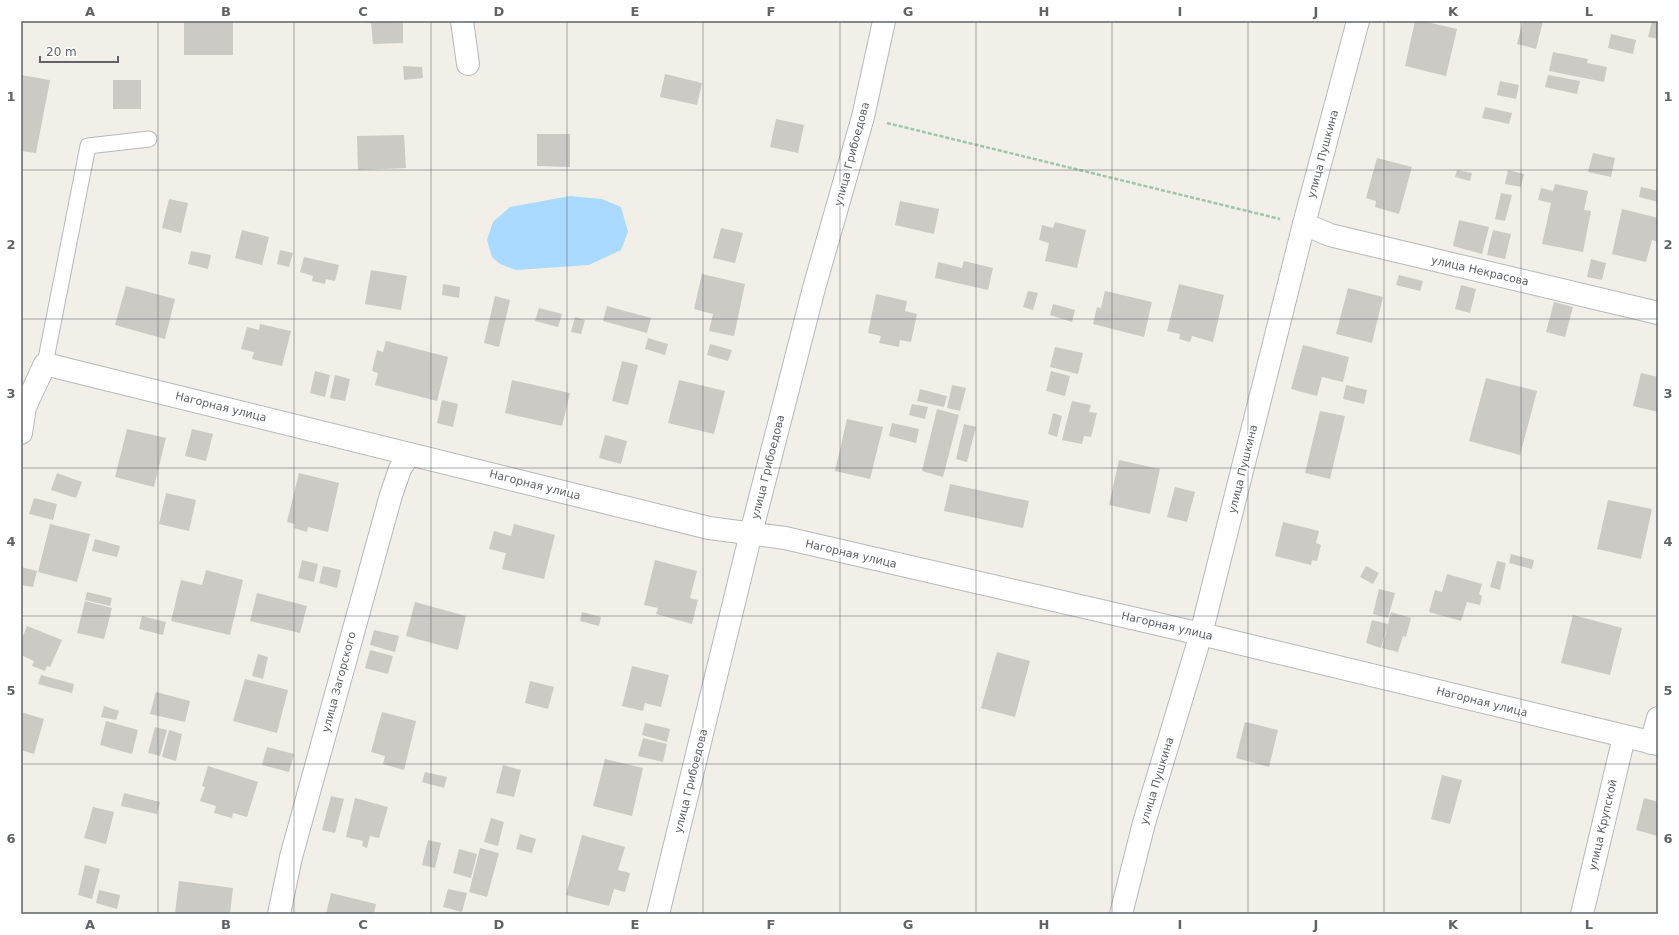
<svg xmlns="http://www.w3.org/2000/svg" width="1679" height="935" font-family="'DejaVu Sans',sans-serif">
	<rect width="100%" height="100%" fill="#f1efe8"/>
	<path fill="#aadaff" d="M570,196l32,3 19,8 7,25 -7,18 -32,15 -73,5 -16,-6 -8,-7 -5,-17 6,-18 17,-15z"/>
	<g fill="#cccac5">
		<rect x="184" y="21" width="49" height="34"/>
		<path d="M362,21h41v22l-30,1 -2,-21 -9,-1z"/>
		<path d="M1415,21h7l35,8 -11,47 -41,-10z"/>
		<path d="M1523,21h20l-7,28 -19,-5z"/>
		<path d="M1652,21h6v18l-10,-2z"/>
		<path d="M1611,34l25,6 -3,14 -25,-6z"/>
		<path d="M1553,52l35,7 -1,4 20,4 -3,15 -55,-11z"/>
		<path d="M403,66l19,1 1,11 -19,2z"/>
		<path d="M665,74l37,9 -5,22 -37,-8z"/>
		<path d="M21,75l29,5 -14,73 -15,-2z"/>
		<path d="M1548,75l32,6 -3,13 -32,-7z"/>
		<rect x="113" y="80" width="28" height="29"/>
		<path d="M1500,81l19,4 -3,14 -19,-4z"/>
		<path d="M1485,107l27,6 -3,11 -27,-6z"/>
		<path d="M776,119l28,6 -6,28 -28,-6z"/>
		<path d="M537,134h33v33l-33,-1z"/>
		<path d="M404,135l2,33 -48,2 -1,-34z"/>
		<path d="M1593,153l22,5 -4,19 -23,-5z"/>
		<path d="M1377,158l35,9 -13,47 -24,-7 1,-6 -10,-3z"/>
		<path d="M1457,170l15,3 -2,8 -15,-4z"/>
		<path d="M1508,170l16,4 -3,13 -16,-3z"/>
		<path d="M1555,184l33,7 -4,19 7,1 -8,41 -41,-8 9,-41 -13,-3 3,-12 12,3z"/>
		<path d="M1641,187l17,4v11l-19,-5z"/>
		<path d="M1501,193l11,2 -7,26 -10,-2z"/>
		<path d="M169,199l19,4 -7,30 -19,-5z"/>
		<path d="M900,201l39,8 -5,25 -39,-9z"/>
		<path d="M1622,209l36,9v24l-6,-2 -6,22 -34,-8z"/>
		<path d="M1459,220l30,7 -7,27 -29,-8z"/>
		<path d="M1055,222l31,8 -9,38 -32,-7 4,-18 -10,-3 3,-15 11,3z"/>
		<path d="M721,228l22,5 -8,30 -22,-5z"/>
		<path d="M242,230l27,7 -7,28 -27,-7z"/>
		<path d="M1493,230l18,4 -6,25 -18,-4z"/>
		<path d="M280,250l13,3 -4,14 -12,-3z"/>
		<path d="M191,251l20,4 -3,14 -20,-5z"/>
		<path d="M304,257l35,8 -4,16 -9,-2 -1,5 -13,-3 1,-5 -13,-4z"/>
		<path d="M1591,259l15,4 -4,17 -15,-3z"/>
		<path d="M964,261l29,7 -5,22 -53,-12 3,-16 24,6z"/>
		<path d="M371,270l36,6 -6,34 -36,-6z"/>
		<path d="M702,274l43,10 -11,52 -25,-5 4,-17 -19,-5z"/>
		<path d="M1399,275l24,6 -3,10 -24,-6z"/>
		<path d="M443,284l17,3 -1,11 -17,-3z"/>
		<path d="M1179,284l45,11 -11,47 -21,-6 -2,6 -11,-3 1,-5 -13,-3z"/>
		<path d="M1461,285l15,4 -6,24 -15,-4z"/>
		<path d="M126,286l49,13 -10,40 -50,-14z"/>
		<path d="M1348,288l35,9 -11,46 -36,-9z"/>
		<path d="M1028,291l10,2 -5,17 -10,-3z"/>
		<path d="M1105,291l47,11 -8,35 -51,-13 4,-17 4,1z"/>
		<path d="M876,294l31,7 -2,10 12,3 -6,28 -11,-2 -1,7 -20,-4 2,-7 -13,-3z"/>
		<path d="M495,296l15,4 -11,47 -15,-4z"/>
		<path d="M1554,302l19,5 -8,30 -19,-5z"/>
		<path d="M1053,304l22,6 -3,12 -22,-7z"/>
		<path d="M607,306l44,12 -4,15 -44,-12z"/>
		<path d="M539,308l23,6 -4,13 -23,-6z"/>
		<path d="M575,317l10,3 -4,14 -10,-2z"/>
		<path d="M260,324l31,7 -9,35 -30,-7 2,-7 -13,-3 6,-22 12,3z"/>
		<path d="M648,338l20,6 -3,11 -20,-6z"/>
		<path d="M386,341l62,16 -11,44 -62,-16 3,-12 -6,-2 5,-21 6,2z"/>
		<path d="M710,344l22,6 -4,11 -21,-6z"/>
		<path d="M1303,345l46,12 -6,25 -21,-5 -5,19 -26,-7z"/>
		<path d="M1055,347l28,6 -5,21 -28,-7z"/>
		<path d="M622,361l16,4 -10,40 -16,-4z"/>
		<path d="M315,371l15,4 -5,22 -15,-4z"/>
		<path d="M1051,371l19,5 -5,20 -19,-5z"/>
		<path d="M1641,373l17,4v35l-25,-6z"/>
		<path d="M335,375l15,4 -5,22 -15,-3z"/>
		<path d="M1486,378l51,13 -17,64 -51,-14z"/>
		<path d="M512,380l58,13 -8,33 -57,-13z"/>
		<path d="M679,380l46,11 -11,43 -46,-11z"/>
		<path d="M952,385l14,3 -6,23 -13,-3z"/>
		<path d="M1346,385l21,5 -3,14 -21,-5z"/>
		<path d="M920,389l27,7 -3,11 -27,-6z"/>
		<path d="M442,400l16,4 -5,23 -16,-4z"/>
		<path d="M1072,401l19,4 -2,7 8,1 -6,24 -7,-1 -2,8 -20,-4z"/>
		<path d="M912,404l16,3 -3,12 -16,-4z"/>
		<path d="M937,409l22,6 -16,62 -21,-6z"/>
		<path d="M1320,411l25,5 -15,63 -25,-6z"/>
		<path d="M1053,413l9,3 -5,21 -9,-3z"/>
		<path d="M847,419l36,8 -13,52 -35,-8z"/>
		<path d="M892,423l27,6 -3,14 -27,-7z"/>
		<path d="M964,424l12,3 -9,35 -11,-3z"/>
		<path d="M127,429l39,9 -12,49 -39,-10z"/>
		<path d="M192,429l21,5 -7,27 -21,-5z"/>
		<path d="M605,435l22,6 -6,23 -22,-6z"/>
		<path d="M1119,460l41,9 -10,45 -41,-9z"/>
		<path d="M57,473l25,9 -6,16 -25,-8z"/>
		<path d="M299,473l40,10 -11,49 -20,-5 -1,5 -13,-4 1,-4 -8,-2z"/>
		<path d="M950,484l79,17 -6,27 -79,-17z"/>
		<path d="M1175,487l20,5 -8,30 -20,-5z"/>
		<path d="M166,493l30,7 -7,31 -30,-7z"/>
		<path d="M34,498l23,6 -4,16 -24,-6z"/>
		<path d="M1608,500l44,9 -11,50 -44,-10z"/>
		<path d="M1283,522l36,9 -3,12 5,2 -4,16 -5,-1 -1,5 -36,-9z"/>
		<path d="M50,524l40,10 -13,48 -39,-10z"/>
		<path d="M514,524l41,11 -11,44 -42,-10 4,-16 -17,-4 5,-18 17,5z"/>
		<path d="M95,539l25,7 -3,11 -25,-6z"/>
		<path d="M1511,554l23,6 -2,9 -23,-6z"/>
		<path d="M302,560l16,4 -4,18 -16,-4z"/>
		<path d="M655,560l42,11 -7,27 8,2 -6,24 -36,-10 2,-6 -14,-3z"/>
		<path d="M1497,561l9,2 -6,27 -10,-3z"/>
		<path d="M323,566l18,4 -4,18 -18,-5z"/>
		<path d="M1366,566l13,7 -6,11 -13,-7z"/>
		<path d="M21,567l16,4 -4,16 -12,-2z"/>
		<path d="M206,570l37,10 -13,55 -59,-14 10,-41 21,5z"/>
		<path d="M1447,574l35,10 -3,10 3,2 -2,9 -13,-3 -6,19 -32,-9 6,-22 7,2z"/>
		<path d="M1379,589l16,4 -7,25 -15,-4z"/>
		<path d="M87,592l25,6 -2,8 -25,-6z"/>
		<path d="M257,593l50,13 -7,27 -50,-12z"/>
		<path d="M85,601l27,7 -8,31 -27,-6z"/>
		<path d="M415,602l51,14 -8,34 -52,-14z"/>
		<path d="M582,612l19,5 -2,9 -19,-5z"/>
		<path d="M1391,612l20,6 -5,19 -3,-1 -5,16 -16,-4z"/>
		<path d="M1573,615l49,13 -12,47 -49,-12z"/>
		<path d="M142,616l24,6 -3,13 -24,-6z"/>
		<path d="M1372,620l16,4 -7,24 -15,-5z"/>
		<path d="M27,626l35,14 -12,27 -3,-1 -2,5 -13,-5 2,-5 -13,-6v-14z"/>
		<path d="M374,630l25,6 -4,16 -25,-7z"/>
		<path d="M370,650l23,6 -5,18 -23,-6z"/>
		<path d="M997,652l33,9 -15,56 -34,-9z"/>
		<path d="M258,654l10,3 -5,22 -11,-3z"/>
		<path d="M632,666l37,9 -8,32 -16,-4 -2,8 -21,-5z"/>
		<path d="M41,675l33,9 -2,9 -34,-9z"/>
		<path d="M245,679l43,11 -11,43 -44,-12z"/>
		<path d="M530,681l24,6 -6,22 -23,-6z"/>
		<path d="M156,692l34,9 -5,21 -35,-8z"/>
		<path d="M104,706l15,5 -3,9 -15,-3z"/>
		<path d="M21,712l23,7 -10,35 -13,-4z"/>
		<path d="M382,712l34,9 -12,49 -21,-6 2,-8 -14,-4z"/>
		<path d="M106,721l32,9 -6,24 -32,-9z"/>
		<path d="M1245,722l33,8 -9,37 -33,-9z"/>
		<path d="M645,723l25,6 -3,13 -25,-7z"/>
		<path d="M155,727l12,3 -7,26 -12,-3z"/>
		<path d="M169,730l13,4 -6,27 -14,-4z"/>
		<path d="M643,738l24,6 -4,18 -25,-6z"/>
		<path d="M267,747l27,7 -5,18 -27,-7z"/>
		<path d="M605,759l38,9 -11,48 -39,-10z"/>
		<path d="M503,765l18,5 -7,27 -18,-4z"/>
		<path d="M208,766l50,16 -11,35 -14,-4 -1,5 -18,-5 2,-7 -16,-5 5,-14 -3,-1z"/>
		<path d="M425,772l22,5 -3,11 -22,-6z"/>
		<path d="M1442,775l20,5 -12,44 -19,-5z"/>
		<path d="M124,793l36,9 -3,12 -36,-8z"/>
		<path d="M331,796l13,3 -9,34 -13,-3z"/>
		<path d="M355,798l33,9 -9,31 -9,-2 -3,12 -5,-2 1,-5 -17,-4z"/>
		<path d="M1644,798l14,4v34l-22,-6z"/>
		<path d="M93,807l21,5 -8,32 -22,-6z"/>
		<path d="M491,818l13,4 -6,24 -14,-4z"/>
		<path d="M520,834l16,5 -4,14 -16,-4z"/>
		<path d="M582,835l43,12 -7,23 12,3 -5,19 -11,-3 -5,17 -43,-11z"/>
		<path d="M428,840l13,3 -6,25 -13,-3z"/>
		<path d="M480,848l19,5 -12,44 -18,-5z"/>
		<path d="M459,849l18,5 -6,24 -18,-5z"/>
		<path d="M85,865l15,4 -8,30 -14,-4z"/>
		<path d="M179,881l54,7 -3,26 -55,-1z"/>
		<path d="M448,889l19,4 -5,19 -19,-5z"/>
		<path d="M99,890l21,5 -3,14 -21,-6z"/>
		<path d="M331,893l45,11 -2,10h-48z"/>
	</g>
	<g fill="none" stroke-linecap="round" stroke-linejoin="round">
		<g stroke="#b5b8bc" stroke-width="17">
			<path id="lane" d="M45,364l43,-218 61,-7"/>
		</g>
		<g stroke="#b5b8bc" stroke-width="24">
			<g id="street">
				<path d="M462,21l6,43"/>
				<path d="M1304,224l26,11 25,6 303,72"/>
				<path d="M21,433l4,-26 20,-43 664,164 76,10 416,96 457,110"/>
				<path d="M1651,743l7,-25"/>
				<path d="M279,914l12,-57 100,-362 9,-26 9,-15"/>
				<path d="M658,914l93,-381 63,-245 49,-171 21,-96"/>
				<path d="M1121,914l23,-91 57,-189 103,-410 54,-203"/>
				<path d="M1582,914l42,-177"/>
			</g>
		</g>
		<path stroke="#9cc7a9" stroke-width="2.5" stroke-dasharray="4 2" stroke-linecap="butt" d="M887,123l393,96"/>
		<use href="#lane" stroke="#fff" stroke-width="15"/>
		<use href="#street" stroke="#fff" stroke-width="22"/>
	</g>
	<path fill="none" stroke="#5f6368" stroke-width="1" stroke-opacity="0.55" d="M158,21v893M294,21v893M431,21v893M567,21v893M703,21v893M840,21v893M976,21v893M1112,21v893M1248,21v893M1384,21v893M1521,21v893M21,170h1637M21,319h1637M21,468h1637M21,616h1637M21,764h1637"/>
	<g text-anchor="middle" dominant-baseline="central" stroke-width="3" stroke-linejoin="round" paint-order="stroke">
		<g font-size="11" fill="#5f6368" stroke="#fff">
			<text transform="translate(852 154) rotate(-75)">улица Грибоедова</text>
			<text transform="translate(1323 154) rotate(-75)">улица Пушкина</text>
			<text transform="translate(1480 271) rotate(13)">улица Некрасова</text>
			<text transform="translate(221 407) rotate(14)">Нагорная улица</text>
			<text transform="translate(768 467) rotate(-76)">улица Грибоедова</text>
			<text transform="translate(1243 469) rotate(-76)">улица Пушкина</text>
			<text transform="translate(535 485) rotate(14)">Нагорная улица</text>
			<text transform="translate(851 554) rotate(13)">Нагорная улица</text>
			<text transform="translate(1167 626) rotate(13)">Нагорная улица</text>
			<text transform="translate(339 682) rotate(-75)">улица Загорского</text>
			<text transform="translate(1482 702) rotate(14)">Нагорная улица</text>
			<text transform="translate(691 781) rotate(-76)">улица Грибоедова</text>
			<text transform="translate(1157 781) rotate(-73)">улица Пушкина</text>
			<text transform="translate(1603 825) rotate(-77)">улица Крупской</text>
		</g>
	</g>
	<rect width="1679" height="935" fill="none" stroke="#ffffff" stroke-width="44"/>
	<path d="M40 56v6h78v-6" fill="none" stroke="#5f6368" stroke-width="2"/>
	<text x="46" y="56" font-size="12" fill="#5f6368" stroke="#ffffff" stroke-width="3" paint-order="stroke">20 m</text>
	<rect x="22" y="22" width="1635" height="891" fill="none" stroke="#5f6368" stroke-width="1.5"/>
	<g font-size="13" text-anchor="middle" font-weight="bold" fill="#5f6368">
		<text x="90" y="16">A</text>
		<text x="226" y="16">B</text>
		<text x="363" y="16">C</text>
		<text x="499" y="16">D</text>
		<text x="635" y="16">E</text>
		<text x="771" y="16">F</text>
		<text x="908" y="16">G</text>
		<text x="1044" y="16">H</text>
		<text x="1180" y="16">I</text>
		<text x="1316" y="16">J</text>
		<text x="1453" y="16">K</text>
		<text x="1589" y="16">L</text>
		<text x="11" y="101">1</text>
		<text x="1668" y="101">1</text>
		<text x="11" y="249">2</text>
		<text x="1668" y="249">2</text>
		<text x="11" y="398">3</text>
		<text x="1668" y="398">3</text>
		<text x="11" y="546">4</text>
		<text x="1668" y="546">4</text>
		<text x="11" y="695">5</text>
		<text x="1668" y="695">5</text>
		<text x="11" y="843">6</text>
		<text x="1668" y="843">6</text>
		<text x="90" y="929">A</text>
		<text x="226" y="929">B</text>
		<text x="363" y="929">C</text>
		<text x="499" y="929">D</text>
		<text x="635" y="929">E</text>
		<text x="771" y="929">F</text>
		<text x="908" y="929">G</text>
		<text x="1044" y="929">H</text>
		<text x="1180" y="929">I</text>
		<text x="1316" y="929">J</text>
		<text x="1453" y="929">K</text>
		<text x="1589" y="929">L</text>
	</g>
</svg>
